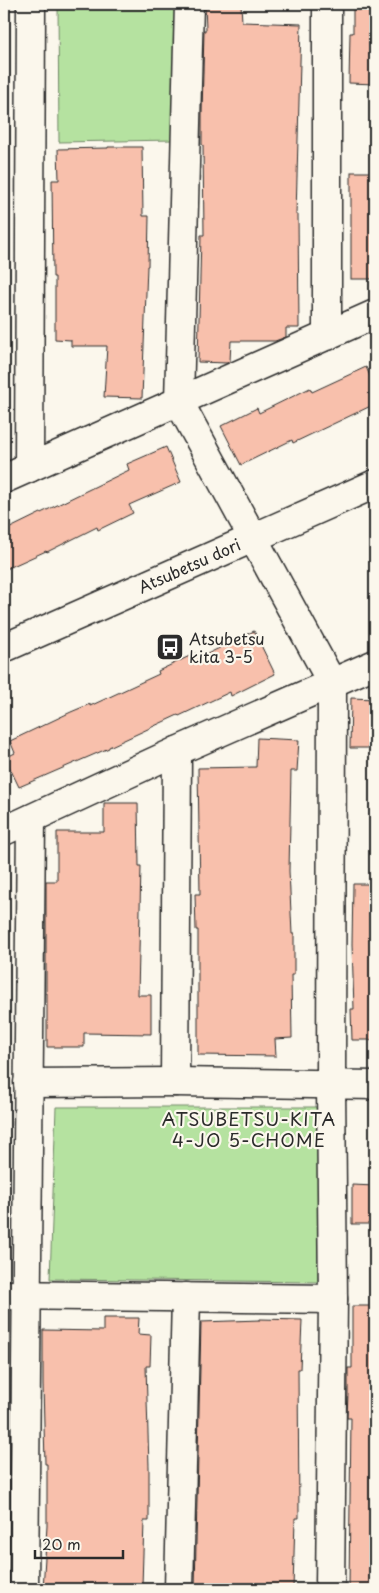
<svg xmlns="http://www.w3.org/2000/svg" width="379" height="1593" font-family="'Playpen Sans',sans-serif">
	<rect width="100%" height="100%" fill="#fbf7ec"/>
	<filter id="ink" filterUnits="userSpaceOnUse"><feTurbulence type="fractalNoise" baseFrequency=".02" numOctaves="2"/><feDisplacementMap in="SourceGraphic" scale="10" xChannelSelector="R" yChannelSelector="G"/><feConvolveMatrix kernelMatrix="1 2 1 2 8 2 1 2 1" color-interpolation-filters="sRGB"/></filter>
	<g filter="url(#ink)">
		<g fill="#b5e2a0" stroke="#708666">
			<path d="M58,4h118l-2,136 -115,2z"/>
			<path d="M56,1107h264l-2,175 -268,-3z"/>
		</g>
		<g fill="#f8c0ac" stroke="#2b2b2b">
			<path d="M205,4h36l1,18 59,2 -5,191h2l1,113h-13v9l-11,4h-44l-1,20 -3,2 -29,-1 3,-127h3l-1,-90h-1v-31l2,-84h2z"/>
			<path d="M353,4h22v80l-26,-1 1,-50h3z"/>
			<path d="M108,147h34l1,69h6l-1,50h-1l-5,132 -38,-1 3,-51h-36v-6l-16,-1v-62h-2l-1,-97h7l-1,-31 50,-1z"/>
			<rect x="351" y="172" width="24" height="107"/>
			<path d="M366,367l9,20v17l-82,39 -1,-3 -51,25 -20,-39 36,-18 2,5 51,-25 2,4z"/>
			<path d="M166,447l15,35 -52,23 4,8 -35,17 -1,-3 -50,25 -1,-1 -42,19v-39l125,-61 -2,-6z"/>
			<path d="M254,631l21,43 -44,22 -1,-4 -51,24 -1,-1 -69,32v1l-90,39 -14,-29 10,-5 -5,-12 61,-29 19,-8v2l69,-32 -1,-3 38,-18 3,5z"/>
			<path d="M351,698l24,1v49h-25z"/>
			<path d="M257,738l42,2 -2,31h-6l-2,100 3,63h2v41h-3l1,63 -17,1 1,17 -78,-1v-125h-2l-1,-36h5l-2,-126 58,-1z"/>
			<path d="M104,803h34l1,63h2l-3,129h13v39l-67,-1v14h-37v-54h-1v-112h11v-49h47z"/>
			<path d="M353,884h22v156h-23l-1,-31h3l-2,-65z"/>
			<path d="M352,1185l23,1v38h-23z"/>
			<path d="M352,1306h23v283h-26l2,-171h-4l1,-25v-25h4z"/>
			<path d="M103,1318h36l-1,16 13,1 -1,31h-4l3,101v54h-5l-2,65 -58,-2v5h-41l4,-63v-62h-2l-2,-79v-55l60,1z"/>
			<path d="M260,1319l42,1 -2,49h-2l1,149h-4l-2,71h-98l6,-267 59,-2z"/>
		</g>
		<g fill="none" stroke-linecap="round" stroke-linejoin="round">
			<g stroke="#2b2b2b" stroke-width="31">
				<g id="street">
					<path d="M189,4l-10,398 153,281 -1,402 2,214 -3,290"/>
					<path d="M327,336v-332"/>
					<path d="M29,468l2,-464"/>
					<path d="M4,479l371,-165"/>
					<path d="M4,831l173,-80 198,-87"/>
					<path d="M175,1082l2,-331"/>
					<path d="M28,1083l147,-1 200,3"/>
					<path d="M4,1295l329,4"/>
					<path d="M24,1589c3,-257 4,-513 7,-770"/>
					<path d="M179,1589l7,-292"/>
				</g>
			</g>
			<g stroke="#2b2b2b" stroke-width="31">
				<path id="secondary" d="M4,648l371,-164"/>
			</g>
			<use href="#street" stroke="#fbf7ec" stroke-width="28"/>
			<use href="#secondary" stroke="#fbf7ec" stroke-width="28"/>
		</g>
	</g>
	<defs>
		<g id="bus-square" transform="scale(1.4375)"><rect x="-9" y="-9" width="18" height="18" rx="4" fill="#2b2b2b" stroke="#fbf7ec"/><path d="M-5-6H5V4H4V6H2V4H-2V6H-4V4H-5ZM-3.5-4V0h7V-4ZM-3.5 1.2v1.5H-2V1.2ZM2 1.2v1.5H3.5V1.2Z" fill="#fff"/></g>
	</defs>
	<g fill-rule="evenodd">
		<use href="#bus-square" x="170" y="647"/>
	</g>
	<g text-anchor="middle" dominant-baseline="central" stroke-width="4.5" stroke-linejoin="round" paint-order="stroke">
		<g font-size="16" fill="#2b2b2b" stroke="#fbf7ec">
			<text transform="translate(189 565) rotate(-24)">Atsubetsu dori</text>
		</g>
		<g font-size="16" fill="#2b2b2b" stroke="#fbf7ec" text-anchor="start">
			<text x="189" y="638">Atsubetsu<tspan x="189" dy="18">kita 3-5</tspan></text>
		</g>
		<g font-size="18" letter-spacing="1" fill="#2b2b2b" stroke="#fbf7ec">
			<text x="249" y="1118">ATSUBETSU-KITA<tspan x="249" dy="21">4-JO 5-CHOME</tspan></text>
		</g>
	</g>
	<rect width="379" height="1593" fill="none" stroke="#fbf7ec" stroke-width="20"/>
	<rect x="10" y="10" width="359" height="1573" fill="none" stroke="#2b2b2b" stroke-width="2" filter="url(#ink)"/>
	<path d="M35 1550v8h88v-8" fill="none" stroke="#2b2b2b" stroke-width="2.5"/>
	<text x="42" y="1550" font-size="15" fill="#2b2b2b" stroke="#fbf7ec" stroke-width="4" paint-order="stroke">20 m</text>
</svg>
